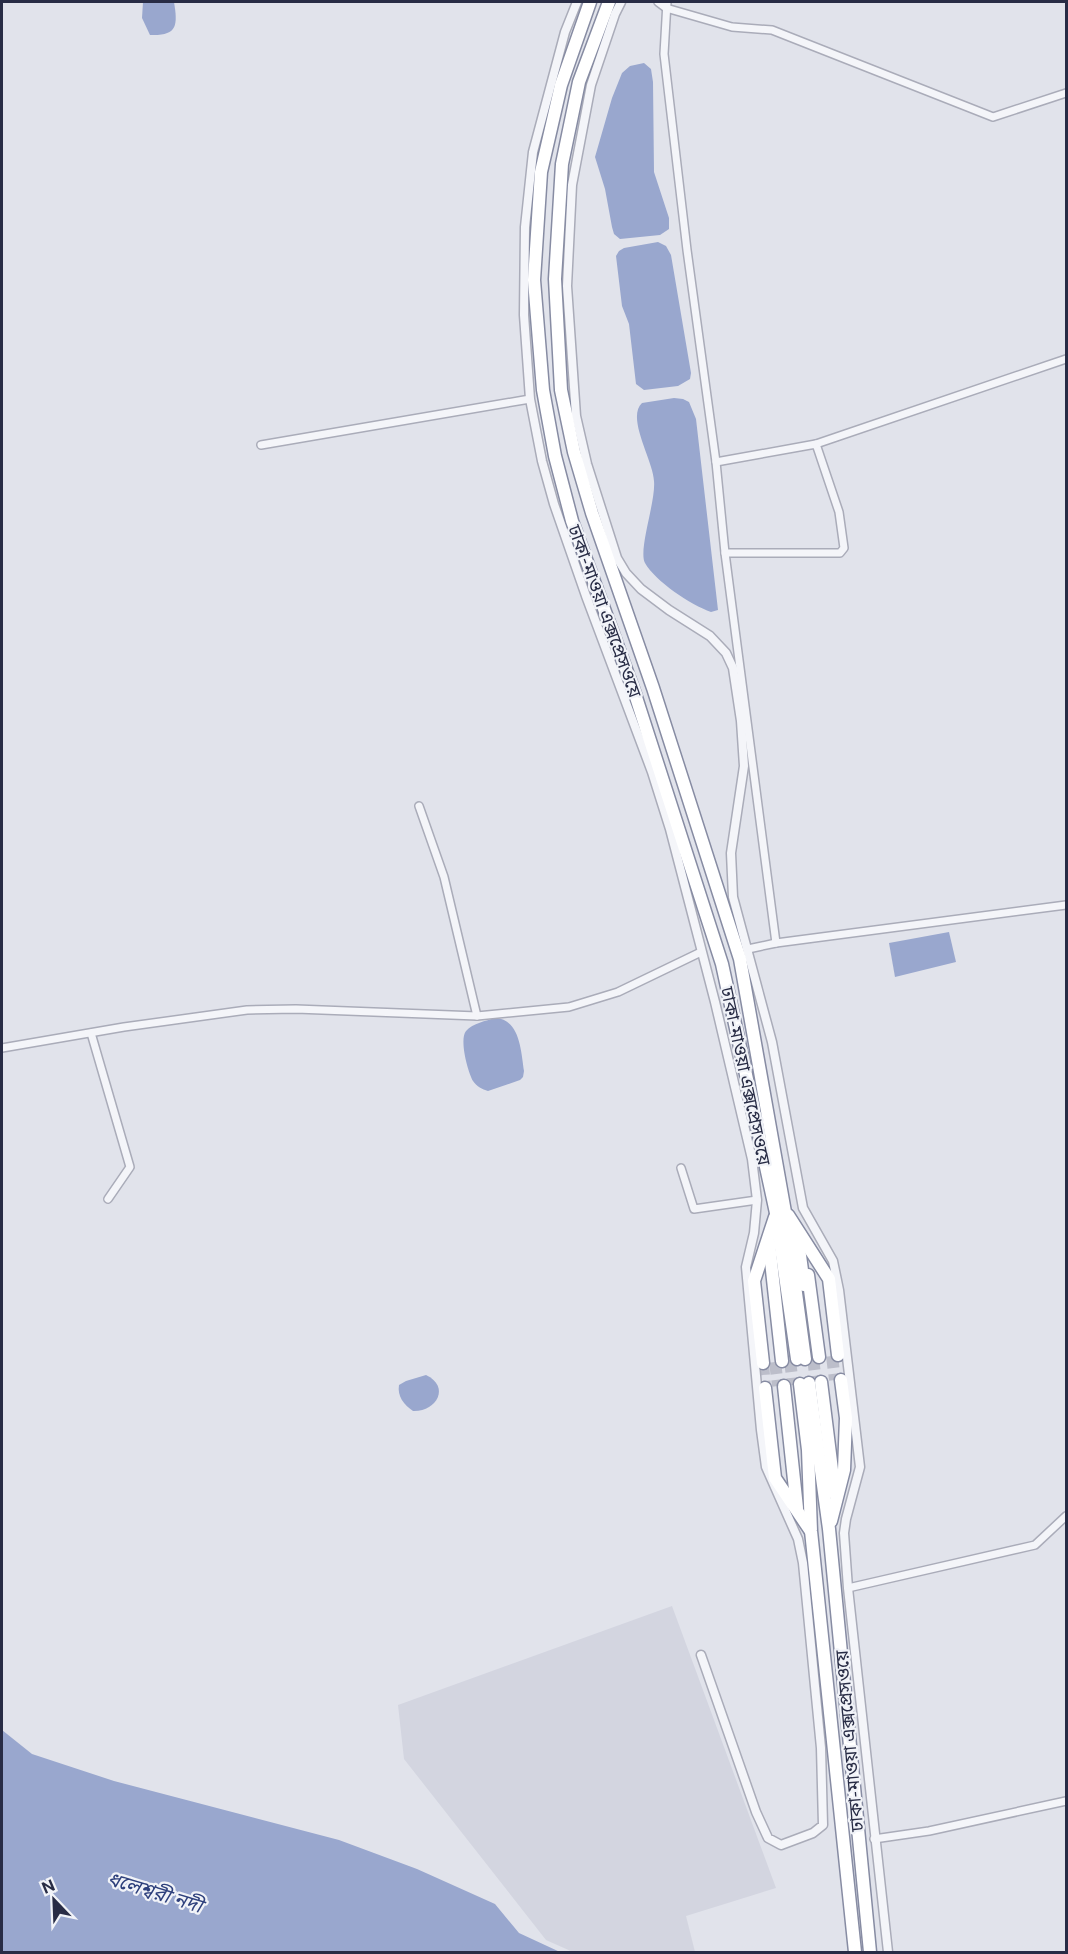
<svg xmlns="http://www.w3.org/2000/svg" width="1068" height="1954" font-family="'Public Sans','Noto Sans Bengali',sans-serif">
	<rect width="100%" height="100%" fill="#e1e3eb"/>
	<path fill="#d3d5e0" d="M672,1606l104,282 -90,28 9,36h-122l-27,-12 -142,-181 -6,-54z"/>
	<g fill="#99a7ce">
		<path d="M143,2h31c4,24 3,34 -24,33l-8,-17z"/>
		<path d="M644,63l7,6 2,13 1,90 15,46v11l-9,6 -40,4 -6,-5 -2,-7 -7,-38 -10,-32 17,-59 10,-25 8,-7z"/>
		<path d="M658,242l8,4 5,9 20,118 -1,6 -12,7 -34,4 -8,-6 -7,-60 -7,-18 -6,-50 3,-5 5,-3z"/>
		<path d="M674,398l9,1 6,3 7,17 22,191 -7,2c-20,-7 -56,-31 -66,-49 -7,-13 11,-62 9,-82 -1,-21 -28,-63 -12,-78z"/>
		<path d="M949,932l7,30 -61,15 -6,-34z"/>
		<path d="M495,1018c25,1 26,33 29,53l-1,6 -3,3 -32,11c-6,-2 -11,-4 -15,-10 -5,-9 -14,-41 -7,-50 7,-8 20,-10 29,-13z"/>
		<path d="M426,1375c25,12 10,37 -13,36 -9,-6 -16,-15 -14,-26l7,-4z"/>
		<path d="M2,1730l30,24 82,27 225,59 78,29 78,35 24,29 41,19h-558z"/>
	</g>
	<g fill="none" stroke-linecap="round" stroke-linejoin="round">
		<g stroke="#bcbeca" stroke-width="12" stroke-dasharray="12 6" stroke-linecap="butt">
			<path d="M832,1356l3,24"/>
			<path d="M813,1358l3,24"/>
			<path d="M790,1360l3,25"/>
			<path d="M775,1362l3,24"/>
			<path d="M763,1363l2,25"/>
		</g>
		<g stroke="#aaacb9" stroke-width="10">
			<g id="minor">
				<path d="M658,2l8,6 66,19 40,3 221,87 73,-24"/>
				<path d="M667,2l-3,52 23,196 29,212 9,91 51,390 -28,6"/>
				<path d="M816,444l250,-85"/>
				<path d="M261,445l269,-46"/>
				<path d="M716,462l100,-18 23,68 5,36 -4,5h-115"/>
				<path d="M419,806l25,71 33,139"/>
				<path d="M776,943l290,-38"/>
				<path d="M91,1033l39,134 -22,32"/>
				<path d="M2,1048l122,-21 123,-17 49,-1 181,7 92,-9 49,-15 83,-40"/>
				<path d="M681,1168l13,41 63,-9"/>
				<path d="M848,1588l187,-43 31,-29"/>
				<path d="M874,1839l55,-8 137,-30"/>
			</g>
		</g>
		<g stroke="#aaacb9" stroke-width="11">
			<g id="tertiary">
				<path d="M577,2l-12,30 -32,120 -8,75 -1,88 6,84 12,62 12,43 32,92 66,176 18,57 45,173 37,157 5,41 -3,33 -8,34 15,163 5,37 32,72 5,24 18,185 2,77 -10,8 -32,12 -13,-7 -12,-26 -55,-157"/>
				<path d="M621,2l-6,12 -24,71 -19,100 -5,101 9,130 11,48 30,94 9,15 15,16 28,21 41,26 16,17 7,15 8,53 3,45 -13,87 2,44 39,145 31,166 30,53 6,29 21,177 -14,52 -2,14 4,55 40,364"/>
			</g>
		</g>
		<g stroke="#878ca3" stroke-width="15">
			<g id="motorway">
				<path d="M590,2l-29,83 -20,87 -7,108 9,110 12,66 17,65 63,173 87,270 54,249 21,146"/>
				<path d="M609,2l-30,80 -17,82 -7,115 6,111 13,62 18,61 61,175 87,271 45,253 20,147"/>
				<path d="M788,1215l41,64 9,76"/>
				<path d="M797,1233l7,52"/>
				<path d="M769,1243l13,118"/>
				<path d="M808,1275l11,82"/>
				<path d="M763,1363l-9,-82 21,-64"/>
				<path d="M821,1382l14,112"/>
				<path d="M809,1383l20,146 41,423"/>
				<path d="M800,1384l8,66 3,81 44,421"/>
				<path d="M784,1386l13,122"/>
				<path d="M765,1388l10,90 35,52"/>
				<path d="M831,1521l13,-51 2,-52 -5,-38"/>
			</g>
		</g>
		<use href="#minor" stroke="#f4f5f9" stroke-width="7"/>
		<use href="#tertiary" stroke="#f4f5f9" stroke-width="8"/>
		<use href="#motorway" stroke="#fff" stroke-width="12"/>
	</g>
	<g text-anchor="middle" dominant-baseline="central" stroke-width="4.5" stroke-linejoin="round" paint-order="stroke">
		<g font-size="18" fill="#282c45" stroke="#f1f3f8">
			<text transform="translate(605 611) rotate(70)">ঢাকা-মাওয়া এক্সপ্রেসওয়ে</text>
			<text transform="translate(746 1076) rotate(78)">ঢাকা-মাওয়া এক্সপ্রেসওয়ে</text>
			<text transform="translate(849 1741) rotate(-95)">ঢাকা-মাওয়া এক্সপ্রেসওয়ে</text>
		</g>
		<g font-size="20" font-style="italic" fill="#2e407c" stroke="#f1f3f8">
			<text transform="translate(155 1892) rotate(17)">ধলেশ্বরী নদী</text>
		</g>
	</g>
	<rect width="1068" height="1954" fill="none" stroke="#282c45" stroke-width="6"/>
	<g transform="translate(54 1900) rotate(337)" stroke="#f1f3f8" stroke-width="4.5" paint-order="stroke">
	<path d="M0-4.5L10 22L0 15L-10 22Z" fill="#282c45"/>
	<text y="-9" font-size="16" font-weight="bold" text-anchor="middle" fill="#282c45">N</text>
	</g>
</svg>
